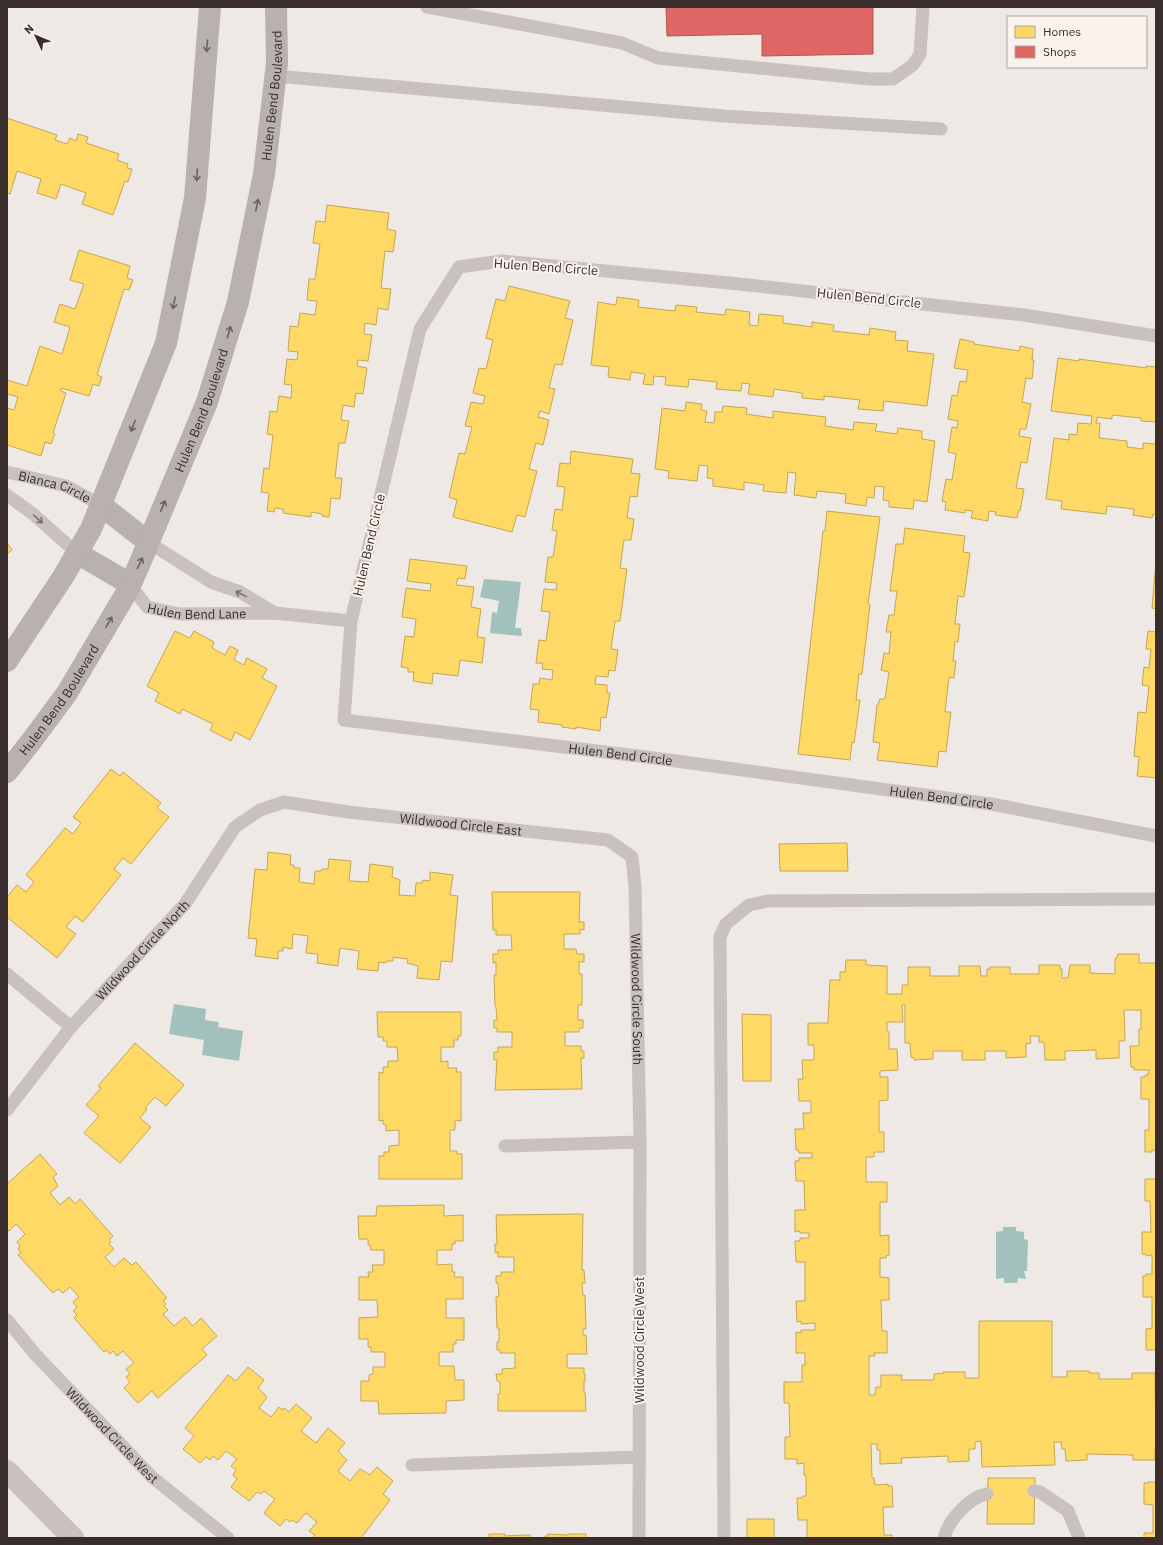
<svg xmlns="http://www.w3.org/2000/svg" width="1163" height="1545" font-family="'IBM Plex Sans',sans-serif">
	<rect width="100%" height="100%" fill="#eee9e5"/>
	<g fill="#a2c0bc">
		<path d="M484,579l37,3 -6,46h6l1,8 -32,-3 2,-21 5,1 2,-12 -19,-4z"/>
		<path d="M174,1004l32,5 -1,11 14,2 -1,5 25,4 -4,30 -37,-6 2,-15 -35,-6z"/>
		<path d="M1003,1227h13v4l8,1v7l4,1 -1,31h-3l2,8 -8,-1 -1,5h-13v-5l-8,1v-47l7,-1z"/>
	</g>
	<g fill="#ffd966" stroke="#c4a654">
		<path d="M7,118l50,17 -2,5 12,4 3,-6 6,3 2,-7 10,3 -2,6 33,11 -2,6 11,4 -1,4 5,1 -4,13 -3,-1 -12,34 -31,-11 4,-11 -25,-9 -5,15 -19,-6 4,-14 -24,-8 -7,23 -3,-1z"/>
		<path d="M327,205l62,8 -2,16 9,2 -3,21 -8,-1 -4,37 10,1 -3,21 -10,-2 -2,17 -11,-2 -1,11 8,1 -4,26 -10,-1 -1,6 10,2 -4,26 -7,-1 -2,14 -11,-2 -2,15 8,1 -4,22h-6l-4,35h7l-2,21 -9,-1 -2,19 -7,-1v-2l-11,-2v5l-28,-4v-4l-8,-1 -1,4 -7,-1 2,-18 -8,-1 3,-24 5,1 4,-34 -6,-1 3,-23 7,1 2,-16 12,2 1,-13 -8,-1 3,-25 10,1 1,-8 -10,-1 2,-25 8,1 2,-14 15,2 2,-14 -10,-1 2,-21h6l5,-35 -7,-1 3,-22 9,1z"/>
		<path d="M79,250l51,16 -3,12 6,2 -4,10 -5,-1 -27,86 5,2 -3,9 -6,-2 -4,12 -28,-8v3l5,2 -13,40 2,1 -4,10 -6,-2 -4,14 -34,-11v-37l7,2 4,-13 -11,-3v-14l20,6 13,-40 22,8 8,-27 -16,-5 6,-18 15,5 9,-25 -14,-4z"/>
		<path d="M509,286l61,15 -5,17 8,2 -11,45 -7,-1 -6,24 6,1 -6,25 -9,-3 -2,6 11,3 -6,25 -7,-2 -7,26 8,2 -12,46 -8,-2 -5,17 -59,-15 4,-17 -8,-3 10,-44 6,1 7,-27 -7,-1 6,-24 12,2 2,-8 -12,-3 6,-25 7,1 7,-29 -7,-2 10,-39 9,2z"/>
		<path d="M617,297l22,3 -1,7 37,4 1,-6 21,2 -1,5 29,3 1,-6 24,3 -1,13 9,1 1,-12 24,2v7l29,4v-5l22,3 -1,6 36,4 1,-7 26,4 -1,8 13,1 -1,10 27,3 -7,52 -43,-5 -1,10 -25,-2 2,-9 -36,-4v4l-22,-2v-5l-28,-4 -1,8 -25,-3 2,-10 -8,-1 -1,8 -25,-2 1,-7 -28,-3 -1,8 -23,-2 1,-8 -12,-1 -1,9 -10,-1 2,-10 -14,-2 -1,8 -22,-3 1,-10 -18,-2 7,-63 18,3z"/>
		<path d="M960,339l14,3v2l45,7 1,-5 13,3 -1,11h2l-2,19 -6,-1 -4,24 9,2 -5,25h-6l-1,7 12,2 -4,25 -6,-1 -5,26 8,1 -4,22 -1,-1 -2,8 -22,-3 1,-3 -7,-1 -1,10 -17,-3 2,-7 -8,-1v3l-20,-3 1,-8 -4,-1 4,-22 6,1 4,-26 -8,-2 4,-25 5,1 1,-7 -10,-2 4,-24 5,1 3,-15 6,1 2,-12 -14,-2z"/>
		<path d="M1058,358l21,3v-2l67,9v-2l10,1v55l-15,-1v-3l-29,-3v4l-15,-2 -1,6h4l-1,15 28,3v6l16,2v-6l13,1v71l-3,-1 -1,4 -19,-3 1,-6 -27,-3 -1,8 -45,-5 1,-8 -16,-2 8,-61 15,2v-6l8,1 1,-12 13,1 1,-8 -41,-5z"/>
		<path d="M686,402l16,2 -1,6 6,1 -2,11 9,1 1,-11h7l1,-6 24,2 -1,6 27,4v-7l53,6 -1,9 28,4 1,-8 23,2 -2,7 22,3 1,-6 24,3v8l13,2 -8,61 -13,-2 -1,9 -24,-2v-6l-6,-1 1,-13 -9,-1 -1,12 -7,-1 -1,9 -21,-3 1,-9 -29,-3 -1,7 -22,-3 2,-22 -8,-1 -2,21 -23,-2 1,-6 -20,-3v8l-31,-4v-7l-6,-1 1,-12 -9,-1 -2,16 -29,-3 1,-7 -14,-2 7,-61 23,3z"/>
		<path d="M571,451l62,8 -2,14 9,1 -3,23 -7,-1 -3,22 7,1 -3,21h-7l-4,28 7,1 -7,52h-5l-4,28 7,1 -3,21 -6,-1 -1,7 -12,-1 -1,8 12,1v8h3l-4,25 -5,-1 -1,14 -24,-4v2l-14,-2v-2l-24,-3 1,-12 -9,-1 3,-25h6l1,-6 12,2 1,-10 -11,-1 1,-6h-7l3,-23 7,1 4,-29 -9,-1 3,-22 12,1 1,-7 -12,-1 3,-25h5l4,-26 -5,-1 3,-21 7,1 3,-23 -8,-1 3,-23 10,1z"/>
		<path d="M827,511l53,6 -12,87 2,1 -8,69h-3l-3,26h4l-6,43 -2,-1 -2,18 -52,-6 25,-223h2z"/>
		<path d="M905,528l60,8 -2,16 7,1 -6,44 -6,-1 -3,28h5l-2,18 -3,-1 -2,20h3l-2,17 -5,-1 -4,35h6l-5,40 -7,-1 -2,16 -60,-7 3,-17 -7,-1 4,-37h1l2,-6h5l4,-27 -8,-2 3,-17 5,1 2,-22h-5l3,-17h5l3,-24h-7l6,-47h7z"/>
		<path d="M7,543l5,7 -5,4z"/>
		<path d="M410,559l57,7 -2,13 -7,-1 -2,7 18,2 -3,20 10,2 -4,28 8,1 -3,25 -22,-3 -2,16 -25,-3 -1,11 -19,-3 1,-9h-6v-4l-7,-1 4,-31 9,1 2,-18 -14,-2 4,-29 24,3 1,-7 -24,-3z"/>
		<path d="M1156,562v47l-4,-1z"/>
		<path d="M1156,629v149l-19,-2 2,-19 -5,-1 4,-44 8,1 3,-27 -7,-1 2,-18 5,1 2,-19h-5l2,-18 8,1z"/>
		<path d="M175,631l15,7 4,-7 20,11 -2,6 13,7 5,-9 8,4 -4,10 10,5 3,-7 20,11 -5,9 15,8 -27,54 -15,-8 -4,9 -21,-11 3,-6 -31,-15 -2,5 -25,-13 4,-8 -12,-7z"/>
		<path d="M111,769l9,7 3,-4 38,31 -4,5 12,9 -38,47 -8,-6 -9,11 7,6 -38,47 -8,-6 -9,11 10,7 -19,24 -50,-41v-20l10,-12 9,7 8,-10 -8,-7 39,-47 8,6 8,-11 -8,-6z"/>
		<path d="M847,843l1,28h-68l-1,-27z"/>
		<path d="M268,852l23,3 -1,10h4v3h6l-1,14 15,2 1,-13h6l1,-2h6l1,-10 22,2 -2,20 19,1 2,-18 23,3 -1,10 8,3 -1,15 16,1 1,-13h6l1,-3 7,1v-9l23,3 -3,20 8,1 -6,66 -11,-1 -2,19 -22,-2 1,-12 -11,-3 1,-4 -15,-2v4h-6l-1,2 -7,-1 -1,9 -21,-2 2,-18 -19,-3 -2,18 -21,-3 1,-9 -12,-1 2,-17 -15,-2 -1,15 -9,-2v4h-5v8l-23,-3 2,-17 -9,-1 7,-69 12,1z"/>
		<path d="M492,892h88l-1,30h5v8l-4,-1v5h-16v15h12l1,5h7v8h-5v12h3v31h-4v15h5v8h-4v4h-14v14h16v5h3v7h-3l1,31 -87,1 2,-30h-3v-8h4v-5h14v-15h-15v-4h-3v-8h3l-1,-13 -1,-1 -1,-31h2v-13l-3,1v-9h5v-4h14l-1,-15h-15v-5h-3z"/>
		<path d="M1118,954h21v9h17v187h-4v2h-7v-22h4v-31h-8v-22h4v-2h3l1,-5h-15v-3h-3l-1,-21h9v-17h2v-19h-17l1,31h-6v17l-23,1v-9l-31,1v9h-20l-1,-18h-5v-6h-9l1,7 -5,1v13l-20,1v-7h-21v9h-23v-9h-29v8l-19,1v-2l-3,-1 -1,-14h-5v-38h-3l1,17h-16v9l2,1v17h8l1,21 -18,1v6h8v23l-9,1v31h5v20h-10v5h-8v25h21v20h-7v34l9,-1v20l-3,1v2h-6v19l9,1v22h-8l1,31h5v22h-13l1,3h-6v39h6l1,-8h5v-12h21l-1,5h33v-6l10,-1 -1,-1h22v6h14v-57h73v56h15v-6h22v2h10v6h33v-6h23l1,75h-1v12h-22v-5l-46,-1v6l-21,1 -1,-12h-3l-1,-7h-7l1,23 -73,2 -1,-26 -6,1v7h-6v12l-21,1v-6l-47,2 1,5 -22,1v-14h-3v-6h-6l1,34h2l1,7 13,-1v2h4l1,21h-10l1,28h8v3h-85v-18h-9l-1,-22h5l1,-2h3v-21h-2v-12l-7,1v-5h-12v-22h5l-1,-34h-5v-21h18v-17h3v-12h-9v-21l5,1v-3h14v-7l-14,1v-3l-4,1 -1,-21h9v-39h-9l-1,-21h5v-3h9v-5h-9l-1,-2 -4,1v-22h10l-1,-29h-8l-1,-20h4v-3h13v-5h-13l-1,-3h-2l-1,-21h9l-1,-16h8v-12h-12l-1,-22h5l-1,-19h12v-15h-6v-22h20l2,-43h10v-8h5l1,-12h20v5l21,1v28h15v-9h6v-18h22v9h29v-10h21l1,10h6v-7h3v-2h20v7h29v-9h21v4h2v9h6l2,-13h20v8l25,1v-16h2z"/>
		<path d="M377,1012h84v24h-3v4h-4v7h-13v15l7,-1v7h9l-1,4h5v49l-6,-1v10h-5v21h7v3h5v25h-83v-23h5v-4h5v-6l10,-1v-15l-13,1v-6l-3,-1v-4l-4,1v-49l4,1v-6h5v-6h10l-1,-14h-10v-6h-4v-4h-5z"/>
		<path d="M742,1014l29,1v66h-28z"/>
		<path d="M135,1043l49,42 -18,21 -11,-9 -10,11 2,1 -7,9 11,9 -31,36 -36,-30 15,-17 -13,-11 15,-17 -3,-2z"/>
		<path d="M40,1154l17,20 -4,3 5,9 -8,7 10,12 9,-8 6,7 5,-5 33,37 -4,4 2,2 -2,2 5,5 -9,8 9,10 10,-9 8,7 4,-3 31,36 -4,3 3,3 -2,2 4,4 -5,4 11,12 11,-9 8,9 8,-8 16,18 -15,13 5,6 -49,43 -6,-7 -14,12 -14,-15 6,-6 -4,-5 4,-3 -4,-5 8,-6 -11,-12 -6,5 -4,-5 -3,3 -3,-4 -3,2 -30,-34 3,-3 -4,-4 4,-4 -4,-5 6,-5 -9,-10 -7,6 -5,-4 -5,4 -35,-38 3,-2 -3,-4 2,-3 -3,-4 8,-8 -9,-10 -7,7 -2,-2v-45z"/>
		<path d="M1145,1179h11v171h-10v-21l6,-1v-31h-9v-21h3v-2h6v-19l-6,1v-2h-4v-22h9l-1,-31h-5z"/>
		<path d="M444,1205v11l19,-1v26h-8v3h-3v6h-15v15l15,-1v8h3l-1,5h9v22h-17v19h18v22h-8v4h-3v8h-14v14h15l1,14h9v20l-18,1v12l-67,1 -1,-13h-17v-20h8v-6l4,-1v-7h12v-15h-14v-5h-3v-8h-9v-21l19,-1 -1,-17h-18v-23h10l-1,-5h5l-1,-7h12v-15h-13l-1,-5h-2v-6h-9l-1,-23h18l1,-10z"/>
		<path d="M583,1214l-1,56h2l1,13h-3l1,13 2,-1 1,34h-3v6h3l1,19h-20v14h17v6h1v7h-1v11h1l1,19h-88v-17h2v-12l-3,-1 -1,-7h6v-5l13,-1v-15h-15v-3h-3v-8h2v-14h-2l-1,-31 3,-1 -1,-13h-2v-7h5v-4h13v-15h-16v-5l-3,1v-9h2l-1,-29z"/>
		<path d="M248,1367l16,13 -6,8 9,9 -8,11 12,9 8,-10 4,3 1,-2 5,4 7,-8 16,14 -11,13 15,12 12,-15 17,15 -7,8 9,9 -9,11 12,10 10,-12 10,6 7,-8 16,14 -10,13 7,6 -29,38h-49l3,-3 -6,-4 8,-9 -11,-9 -9,10 -5,-3 -2,2 -4,-3 -6,7 -16,-13 11,-14 -11,-8 -3,3 -4,-2 -8,9 -18,-14 6,-8 -4,-4 3,-5 -5,-4 6,-7 -11,-8 -8,9 -5,-4 -3,4 -4,-3 -6,6 -17,-14 11,-13 -9,-8 43,-53 8,6z"/>
		<path d="M988,1478h47l-1,46h-47z"/>
		<path d="M1148,1482h8v56h-12v-5h9v-28l-9,-1v-21h4z"/>
		<rect x="747" y="1519" width="27" height="19"/>
		<path d="M489,1534h16v2l19,-1h6v3h-41z"/>
		<path d="M548,1534l20,1 1,-1h17v4h-41v-2h3z"/>
	</g>
	<path fill="#e06666" stroke="#ae5554" d="M666,7h207v47l-111,2v-22l-95,2z"/>
	<g fill="none" stroke-linecap="round" stroke-linejoin="round">
		<g stroke="#c8c1bd" stroke-width="13">
			<path d="M427,7l195,36 36,15 212,21h23l20,-14 7,-11 3,-47"/>
			<path d="M276,76l448,40 217,13"/>
			<path id="s1" d="M1156,336l-132,-21 -285,-31 -237,-23 -43,6 -39,62 -69,292 -7,99 310,38 337,46 165,32"/>
			<path id="s2" d="M7,472l59,14 35,19"/>
			<path d="M7,495l26,19 44,39"/>
			<path d="M148,542l63,40 29,10 35,21"/>
			<path id="s3" d="M130,584l17,23 32,7 96,-1 76,8"/>
			<path d="M7,974l64,53"/>
			<path id="s4" d="M7,1110l64,-83 114,-123 50,-77 25,-17 24,-8 64,10 260,28 24,17 3,29 5,256 -1,396"/>
			<path d="M505,1146l135,-4"/>
			<path id="s5" d="M7,1320l28,34 117,123 76,61"/>
			<path d="M412,1465l227,-8"/>
			<path d="M1034,1491l6,1 28,19 11,27"/>
			<path d="M724,1538l-4,-601 6,-13 23,-19 19,-4 388,-2"/>
			<path d="M944,1538c4,-17 25,-41 43,-44"/>
		</g>
		<path stroke="#c8c1bd" stroke-width="22" d="M7,1471l66,67"/>
		<g stroke="#b8b1ae" stroke-width="22">
			<path d="M101,505l47,37"/>
			<path d="M77,553l53,31"/>
			<path d="M7,661l56,-84 28,-48 75,-186 29,-145 15,-191"/>
			<path id="s6" d="M7,772l26,-33 34,-46 61,-103 14,-32 65,-156 31,-100 26,-128 13,-111 -1,-56"/>
		</g>
	</g>
	<defs><path id="oneway-shaft" d="M-6 0H5M1.5-3L5.5 0L1.5 3" fill="none" stroke-width="1.6" stroke-linecap="round" stroke-linejoin="round"/></defs>
	<g stroke="#6c625f">
		<use href="#oneway-shaft" transform="translate(207 46) rotate(94)"/>
		<use href="#oneway-shaft" transform="translate(197 175) rotate(94)"/>
		<use href="#oneway-shaft" transform="translate(257 205) rotate(-79)"/>
		<use href="#oneway-shaft" transform="translate(174 303) rotate(101)"/>
		<use href="#oneway-shaft" transform="translate(229 332) rotate(-73)"/>
		<use href="#oneway-shaft" transform="translate(133 426) rotate(112)"/>
		<use href="#oneway-shaft" transform="translate(163 506) rotate(-67)"/>
		<use href="#oneway-shaft" transform="translate(140 563) rotate(-65)"/>
		<use href="#oneway-shaft" transform="translate(109 622) rotate(-60)"/>
	</g>
	<g stroke="#79706d">
		<use href="#oneway-shaft" transform="translate(38 519) rotate(42)"/>
		<use href="#oneway-shaft" transform="translate(241 594) rotate(-154)"/>
	</g>
	<g text-anchor="middle" dominant-baseline="central" stroke-width="4" stroke-linejoin="round" paint-order="stroke">
		<g font-size="13" fill="#392e2b" stroke="#faf3ed">
			<text stroke="none"><textPath href="#s6" startOffset="737">Hulen Bend Boulevard</textPath></text>
			<text transform="translate(546 267) rotate(4)">Hulen Bend Circle</text>
			<text transform="translate(869 298) rotate(6)">Hulen Bend Circle</text>
			<text stroke="none"><textPath href="#s6" startOffset="413">Hulen Bend Boulevard</textPath></text>
			<text stroke="none"><textPath href="#s2" startOffset="50">Bianca Circle</textPath></text>
			<text transform="translate(369 545) rotate(-77)">Hulen Bend Circle</text>
			<text stroke="none"><textPath href="#s3" startOffset="79">Hulen Bend Lane</textPath></text>
			<text stroke="none"><textPath href="#s6" startOffset="89">Hulen Bend Boulevard</textPath></text>
			<text stroke="none"><textPath href="#s1" startOffset="1453">Hulen Bend Circle</textPath></text>
			<text stroke="none"><textPath href="#s1" startOffset="1777">Hulen Bend Circle</textPath></text>
			<text stroke="none"><textPath href="#s4" startOffset="598">Wildwood Circle East</textPath></text>
			<text stroke="none"><textPath href="#s4" startOffset="210">Wildwood Circle North</textPath></text>
			<text stroke="none"><textPath href="#s4" startOffset="918">Wildwood Circle South</textPath></text>
			<text transform="translate(639 1340) rotate(-90)">Wildwood Circle West</text>
			<text stroke="none"><textPath href="#s5" startOffset="156">Wildwood Circle West</textPath></text>
		</g>
	</g>
	<rect width="1163" height="1545" fill="none" stroke="#392e2b" stroke-width="16"/>
	<rect x="1007" y="16" width="140" height="52" fill="#faf3ed" stroke="#ada49f"/>
	<rect x="1015" y="26" width="20" height="12" fill="#ffd966" stroke="#ada49f"/>
	<text x="1043" y="36" font-size="12" fill="#392e2b">Homes</text>
	<rect x="1015" y="46" width="20" height="12" fill="#e06666" stroke="#ada49f"/>
	<text x="1043" y="56" font-size="12" fill="#392e2b">Shops</text>
	<g transform="translate(36 36) rotate(314)" stroke="#faf3ed" stroke-width="3" paint-order="stroke">
	<path d="M0-3L7 15L0 10L-7 15Z" fill="#392e2b"/>
	<text y="-6" font-size="11" font-weight="bold" text-anchor="middle" fill="#392e2b">N</text>
	</g>
</svg>
